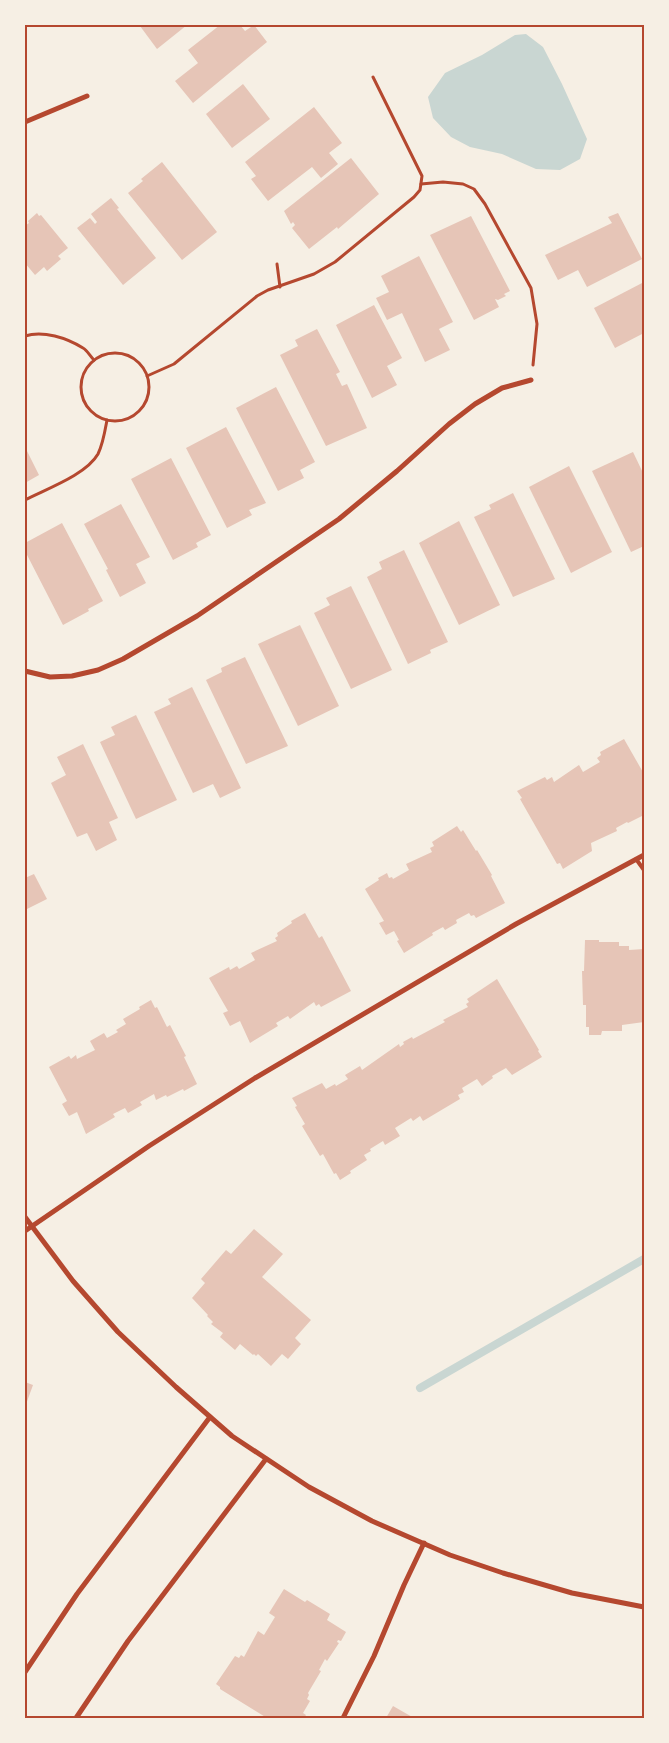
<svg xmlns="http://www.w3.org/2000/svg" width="669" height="1743" font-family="Spectral,serif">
	<rect width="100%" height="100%" fill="#f6efe4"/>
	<path fill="#c9d6d2" d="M526,34l17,13 19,37 25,55 -7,20 -20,11 -24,-1 -34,-15 -32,-7 -19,-10 -18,-19 -5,-21 17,-24 37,-18 33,-20z"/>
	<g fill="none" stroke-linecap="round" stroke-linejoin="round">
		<path stroke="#c9d6d2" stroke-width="8" d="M420,1388l224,-129"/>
	</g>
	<g fill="#e6c5b7">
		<path d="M141,25h46l-30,24 -17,-23z"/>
		<path d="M220,25h20l5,6 9,-6 13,17 -74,61 -18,-22 23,-18 -10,-13z"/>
		<path d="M243,84l27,35 -38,29 -26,-34z"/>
		<path d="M314,107l28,36 -13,10 9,11 -17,14 -9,-11 -44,34 -17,-22 5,-3 -11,-14z"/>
		<path d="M351,158l28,36 -41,35 -1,-2 -28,22 -17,-21 3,-3 -2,-3 -2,2 -7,-13z"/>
		<path d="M162,162l55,70 -35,28 -54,-67 15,-12 -2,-2z"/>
		<path d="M111,198l8,10 -2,1 39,49 -33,27 -46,-57 13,-10 5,6 2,-2 -6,-8z"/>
		<path d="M37,213l2,3 2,-1 27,33 -10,8 3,3 -14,12 -3,-4 -9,8 -10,-12v-37l4,-3 -1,-2z"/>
		<path d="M618,213l24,46 -55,28 -9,-17 -20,10 -13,-25 67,-32 -4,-6z"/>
		<path d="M471,216l39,75 -6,3 2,2 -8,4 -3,-1 4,8 -25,13 -44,-85z"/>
		<path d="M419,256l34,66 -14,7 11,21 -25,12 -23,-49 -15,7 -11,-22 13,-6 -8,-16z"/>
		<path d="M644,282v51l-29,15 -21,-40z"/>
		<path d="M374,305l28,53 -15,8 10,19 -25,13 -36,-73z"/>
		<path d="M317,329l23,43 -4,2 6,12 5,-2 20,44 -41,18 -46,-91 18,-9 -3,-6z"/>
		<path d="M276,387l39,75 -15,8 4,8 -26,13 -42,-83z"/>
		<path d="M226,427l40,76 -17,7 3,5 -25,13 -41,-80z"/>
		<path d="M25,447l14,28 -14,8z"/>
		<path d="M633,452l11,23v71l-13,6 -39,-81z"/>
		<path d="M171,458l40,77 -15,8 2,4 -25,13 -42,-81z"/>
		<path d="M569,466l43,86 -41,21 -42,-86z"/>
		<path d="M513,493l42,86 -42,18 -39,-80 17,-8 -2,-4z"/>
		<path d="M121,504l29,53 -14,7 10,19 -26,14 -14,-27 2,-1 -24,-45z"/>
		<path d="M459,521l41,84 -41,20 -40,-82z"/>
		<path d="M62,523l41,78 -15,8 1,2 -26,14 -38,-74v-8z"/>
		<path d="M404,550l44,92 -18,8 1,3 -23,11 -41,-87 15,-8 -3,-7z"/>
		<path d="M351,586l41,84 -41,19 -37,-76 16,-8 -4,-7z"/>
		<path d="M300,625l39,81 -41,20 -40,-82z"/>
		<path d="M245,657l43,89 -42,18 -40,-84 16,-8 -1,-4z"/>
		<path d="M192,687l49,101 -21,10 -7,-14 -20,9 -39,-81 17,-8 -3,-5z"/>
		<path d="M136,715l41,85 -41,19 -36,-77 15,-7 -4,-8z"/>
		<path d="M624,739l20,35v41l-16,8 -1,-1 -11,6 1,3 -26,12 1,8 -29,18 -3,-6 -3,1 -37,-65 2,-1 -5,-7 28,-14 2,3 5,-3 2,5 25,-17 4,7 17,-10 -3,-4 4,-3 -1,-3z"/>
		<path d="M83,744l35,74 -9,4 8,18 -21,11 -9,-18 -10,4 -26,-54 15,-8 -9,-18z"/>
		<path d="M457,826l4,6 2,-2 13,21 1,-1 15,25 -1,1 14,27 -29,15 -2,-3 -3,1 -2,-3 -13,7 1,3 -12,7 -2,-3 -11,6 1,2 -29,18 -7,-12 2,-1 -5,-9 -8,4 -7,-12 5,-2 -19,-32 14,-9 -1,-2 9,-5 2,5 3,-1 1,2 16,-9 -3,-6 26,-12 -2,-4 4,-2 -2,-4z"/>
		<path d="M34,874l13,25 -22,11v-32z"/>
		<path d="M305,913l14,25 3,-2 29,55 -30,16 -2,-3 -3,2 -2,-4 -24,17 -2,-3 -12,7 2,3 -28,17 -10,-22 -10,5 -7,-13 5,-2 -19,-33 20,-11 1,3 7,-4 2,3 16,-9 -4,-7 26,-12 -2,-3 3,-2 -1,-3 15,-10 -1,-2z"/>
		<path d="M585,940h14v2h20v4h10v4l15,-1v73l-22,3v6h-20l-1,4h-12v-8h-3v-22h-3l-1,-34h2z"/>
		<path d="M497,979l42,71 -1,1 4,6 -30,18 -6,-7 -14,8 1,2 -11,8 -5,-7 -15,9 2,4 -6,3 2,4 -37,22 -3,-5 -7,5 -2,-3 -16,10 5,8 -15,9 -2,-4 -13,8 1,2 -7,4 3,5 -17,11 1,2 -11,7 -4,-7 -2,1 -11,-20 -3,2 -18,-30 3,-2 -10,-17 2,-1 -5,-8 30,-15 4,6 9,-5 1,2 12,-7 -3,-4 15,-9 2,4 37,-26 1,3 4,-3 -1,-2 9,-5 1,2 32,-17 -2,-2 25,-13 -2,-3 3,-2 -2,-3z"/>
		<path d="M151,1000l4,8 2,-1 10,20 3,-2 16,31 -2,1 13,27 -13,7 -1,-2 -16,8 -1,-2 -10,5 -2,-6 -14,8 2,3 -14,8 -3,-5 -12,6 2,3 -29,17 -9,-22 -8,4 -7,-12 5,-3 -18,-34 20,-11 2,3 5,-4 1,4 18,-9 -5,-9 14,-8 3,5 11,-6 -2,-2 10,-6 -3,-5 17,-10 -1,-2z"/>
		<path d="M254,1229l29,25 -21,23 49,43 -16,18 6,6 -13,15 -6,-5 -11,12 -13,-12 -2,2 -2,-2 -1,1 -13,-11 -5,6 -15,-13 3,-4 -12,-9 2,-2 -6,-6 1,-1 -16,-17 13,-15 -4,-4 25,-29 5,4z"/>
		<path d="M25,1382l8,3 -8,22z"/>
		<path d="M284,1589l21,13 2,-2 23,14 -3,6 19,12 -5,9 -3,-1 -1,2 2,1 -12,18 -2,-2 -6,11 2,1 -13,22 1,2 -2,4 3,2 -7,12 3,2 -2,3h-37l-47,-29v-2l-4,-3 19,-28 4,2 2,-3 3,2 14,-26 6,4 11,-18 -6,-4z"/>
		<path d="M393,1706l21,12h-28z"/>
	</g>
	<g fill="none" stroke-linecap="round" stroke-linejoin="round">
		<g stroke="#b5482f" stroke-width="3">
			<path d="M421,184l22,-2 20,2 11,5 11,15 46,84 6,36 -4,41"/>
			<path d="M277,264l3,23"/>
			<path d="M25,336c18,-6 42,2 58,12 4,2 7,8 11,12"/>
			<circle cx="115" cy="387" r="34"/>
			<path d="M147,376l27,-12 83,-68 11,-6 46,-16 21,-12 79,-65 6,-7 2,-14 -49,-99"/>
			<path d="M25,500c21,-11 61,-25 73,-46 5,-10 7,-23 9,-34"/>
		</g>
		<path stroke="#b5482f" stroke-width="4" d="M636,859l8,11"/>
		<g stroke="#b5482f" stroke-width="5">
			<path d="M25,122l62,-26"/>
			<path d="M25,671l25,6 22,-1 26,-6 25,-11 74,-43 142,-97 58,-48 52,-47 26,-20 27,-16 29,-8"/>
			<path d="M25,1217l48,64 45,51 58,55 56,49 77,51 63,34 78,34 53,18 69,20 72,14"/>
			<path d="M25,1231l124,-85 106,-68 261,-154 128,-69"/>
			<path d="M25,1672l52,-78 133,-177"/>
			<path d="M76,1718l52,-77 138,-182"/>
			<path d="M343,1718l31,-62 30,-71 20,-42"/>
		</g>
	</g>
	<rect width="669" height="1743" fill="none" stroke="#f6efe4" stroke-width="52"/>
	<rect x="26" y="26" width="617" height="1691" fill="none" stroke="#b5482f" stroke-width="2"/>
</svg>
